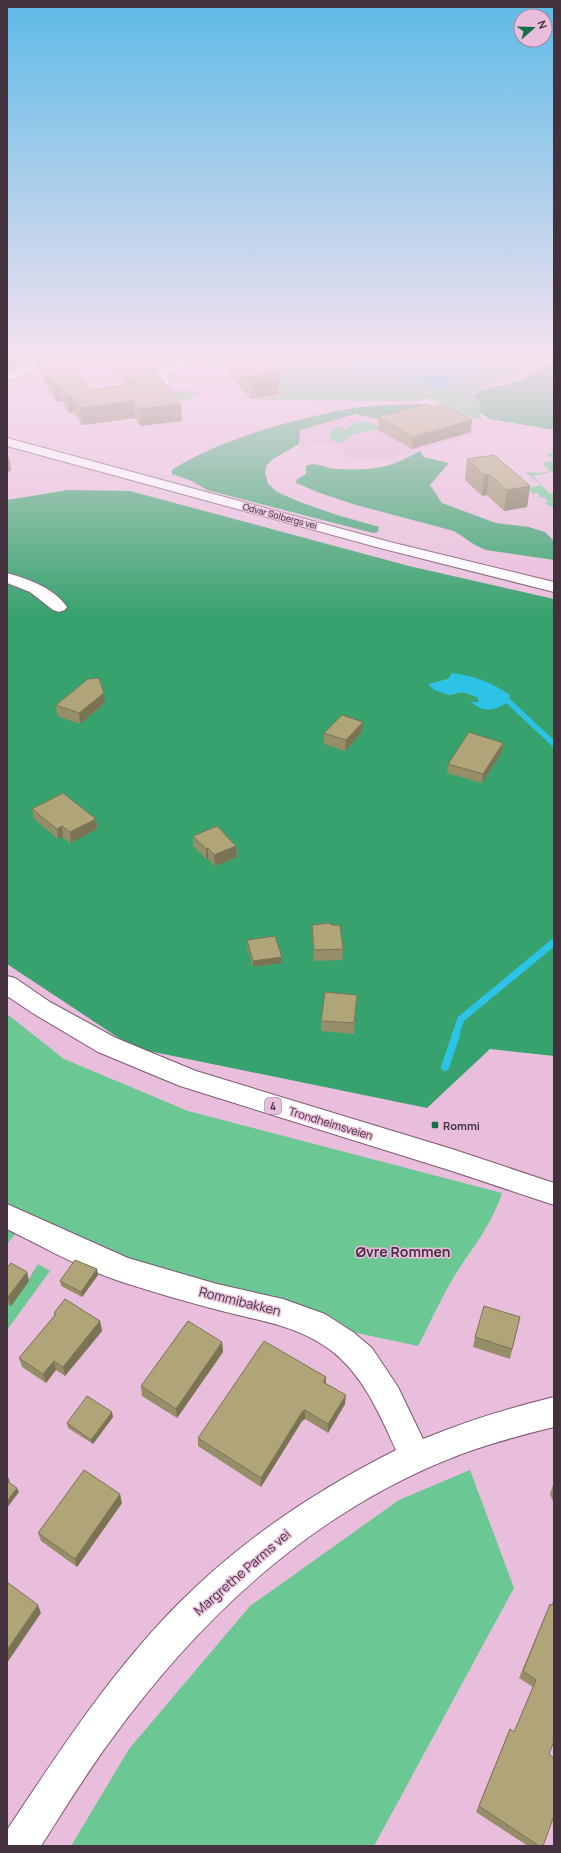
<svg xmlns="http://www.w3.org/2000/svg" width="561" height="1853" font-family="Manrope,sans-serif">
	<rect width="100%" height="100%" fill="#e9bedc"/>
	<path fill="#e1b1d3" d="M363,414l102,4 10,3 -5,9 8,4 -102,28 -27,-3 -9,-10 -13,-6 -28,5 1,-18 32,-10z"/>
	<g fill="#6bc794">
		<path d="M220,358h326l-77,37 11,6 -1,11 3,9 -40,-14 -3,-5 -7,-4 -15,3 -162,-1 27,-4 -34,-36 -29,4 -2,-3 4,-1z"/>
		<path d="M185,390l16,4 -12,3 1,2 -10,1 -2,-2 -11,1 -9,-5z"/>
		<path d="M362,421l12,3 6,4 -29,7v2l-5,1 3,2 -8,3 -12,-5 1,-6 4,-2 -2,-2 9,-2 5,5 4,-6z"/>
		<path d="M551,453l3,1v17l-21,5 16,17h5v15l-10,-5 4,-1 -4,-5 -6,1 2,-2 -3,-3 -4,1 -6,-6 14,-3 -16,-13 14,1 11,-2 -8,-8 11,-2v-3l-7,-4z"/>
		<path d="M7,1014l57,45 124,52 314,82c-11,33 -29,54 -47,82 -14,23 -25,48 -37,71l-103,-22 -292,-100 -16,20z"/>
		<path d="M38,1264l12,7 -43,59v-26l20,-22z"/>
		<path d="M470,1470l44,118 -140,258h-303l58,-97 121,-143 149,-106z"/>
	</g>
	<g fill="#37a26d" fill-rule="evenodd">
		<path d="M554,359v71l-64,-11 -11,-7 1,-11 -8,-4c9,-12 31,-10 44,-15 14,-5 25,-15 38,-23z"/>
		<path d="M419,404l18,4 -60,11 -21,-5 -56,16 -1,14 -26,15 -7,7 -1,7 3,11 9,8 23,10 37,13 39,11 3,1 -1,5 -5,1 -166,-43 -15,-9 -20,-7v-4c47,-31 128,-53 183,-62 21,-3 43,-3 64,-4z"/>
		<path d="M420,451l4,6 25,6 -19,22 12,18 54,20 33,4 16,5 9,9v19l-68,-10 -11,-5 -21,-14 -98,-26 -36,-12 -24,-10 1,-4 9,-5v-8c10,-5 20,3 30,3 18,1 42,1 59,-6 8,-3 17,-8 25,-12z"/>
		<path d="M68,490l62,1 279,75 145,33v457l-64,-7 -63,59 -293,-60 -127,-84v-464zM448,679l61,23h-37h7l-1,-5 -16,-5 -13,3 -20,-10z"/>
	</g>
	<g fill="#2dc3e6">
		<path d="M345,358h151c-5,3 -9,2 -14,5l3,1 -44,25 -54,-13 -1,-2 -16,-1 -13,1 2,-4 -9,-5z"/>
		<path d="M452,673c22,3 39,9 58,22l-1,7c-14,8 -24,12 -38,0h8l-2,-5 -15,-5 -13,3 -15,-5 -6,-6 20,-5z"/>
	</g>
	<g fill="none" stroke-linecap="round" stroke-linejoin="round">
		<path stroke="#2dc3e6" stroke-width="5.5" d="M509,702l45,42"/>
		<path stroke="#2dc3e6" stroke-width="7" d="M455,1036l6,-17 93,-77"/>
		<path stroke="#2dc3e6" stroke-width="8" d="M445,1067l11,-32"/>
		<g stroke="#7b5670" stroke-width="2">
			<g id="minor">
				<path d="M39,358h14l-2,2 -44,22v-9z"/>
				<path d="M168,358h12l8,10 -2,2 -20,4 5,8 -6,4 -4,-1 -9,-13 2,-3 20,-3z"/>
				<path d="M7,573c22,6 47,15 60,34l-2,3 -6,2 -6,-2 -23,-18 -23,-9z"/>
				<path d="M7,1204l121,54 89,26 66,15 42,15 28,18 19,16 26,39 25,52c43,-18 86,-31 131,-42v30c-32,8 -64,16 -95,28 -144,55 -259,162 -348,285 -25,34 -47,70 -70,106h-34v-16c53,-80 106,-161 174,-229 63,-63 136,-111 215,-151 -16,-35 -32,-73 -63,-98 -34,-27 -74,-31 -115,-42 -31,-8 -62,-17 -93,-27 -41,-13 -80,-35 -118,-54z"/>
			</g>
		</g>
		<g stroke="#7b5670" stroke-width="2">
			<path id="tertiary" d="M7,438l383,104 164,40v10l-174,-44 -373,-102z"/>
		</g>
		<g stroke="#7b5670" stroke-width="2">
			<path id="trunk" d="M7,976l8,2 35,24 66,36 80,33 256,78 102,34v22l-102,-34 -272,-85 -82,-34 -64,-38 -27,-18z"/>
		</g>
		<use href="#minor" fill="#fff" fill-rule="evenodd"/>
		<use href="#tertiary" fill="#fff" fill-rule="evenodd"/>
		<use href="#trunk" fill="#fff" fill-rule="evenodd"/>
	</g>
	<g fill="#968e68">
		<path d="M7,358h64l20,32 36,-5 -12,-16h-3l-8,-11h63l1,4 -18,2 32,57 -42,5 -5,-8 -53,7 -8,-13 -5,1 -7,-12h-6l-19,-32 -1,-11 -20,9z"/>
		<path d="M225,358h40l11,10 3,27 -28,4 -21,-23v-6l-5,-6z"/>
		<path d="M378,417l93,15 -59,17 -34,-19z"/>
		<path d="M467,459l63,27 -3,21 -23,4 -17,-16 -5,1 -17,-16z"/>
		<path d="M105,703l-25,21 -23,-8 -1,-11z"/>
		<path d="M363,722l-1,10 -17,19 -21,-7v-11z"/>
		<path d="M503,743l-1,9 -20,31 -35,-10 1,-9z"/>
		<path d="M32,809l64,10 1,10 -26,14 -8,-6 -5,2 -24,-20z"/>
		<path d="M193,836l43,10 1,11 -22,9 -7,-7h-2l-13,-13z"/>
		<path d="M312,925l31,24 -1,11 -28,1 -2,-25z"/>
		<path d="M247,940l35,23 -29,4 -6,-21z"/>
		<path d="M357,995l-3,39 -33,-3v-10z"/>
		<path d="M7,1268l20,4 2,9 -18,25 -4,-2z"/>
		<path d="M97,1269l1,6 -16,22 -21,-11 -1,-5z"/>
		<path d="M54,1313l46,8 2,10 -37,45 -9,-6 -10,13 -24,-16 -3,-9 35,-42z"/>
		<path d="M520,1317l-10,42 -37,-12 2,-10z"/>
		<path d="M222,1342l1,10 -46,66 -35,-22 -1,-10z"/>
		<path d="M326,1377v6l19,21 -17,29 -23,-14 -3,2 -41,66 -63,-41v-8z"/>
		<path d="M113,1417l-20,27 -25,-16 -1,-5z"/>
		<path d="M553,1485h1v19l-4,-10z"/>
		<path d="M122,1503l-45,64 -36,-26 -3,-8z"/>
		<path d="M547,1611l2,143 -6,92h-15l-52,-34 31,-76 3,-7 4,3 19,-45 -14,-9z"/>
	</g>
	<g fill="#7a7455">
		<path d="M7,358h29l-20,9 -9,2z"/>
		<path d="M111,358h3l1,11h-3z"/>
		<path d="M139,358h28l1,4 -28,4z"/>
		<path d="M274,368h2v5h3v22l-28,4v-22z"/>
		<path d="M60,384l2,17h-6l-2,-16z"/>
		<path d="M67,396h5l2,16 -5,1z"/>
		<path d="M133,401l2,17 -53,7 -2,-17z"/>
		<path d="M181,404l1,17 -42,5 -1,-17z"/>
		<path d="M472,420l-1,12 -59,17 1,-12z"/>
		<path d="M9,457l2,13 -4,3v-15z"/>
		<path d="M489,474l-2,21 -5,1 2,-21z"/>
		<path d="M530,486l-3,21 -23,4 3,-21z"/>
		<path d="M104,693l1,10 -25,21 -1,-11z"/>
		<path d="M363,722l-1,10 -17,19 1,-11z"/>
		<path d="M503,743l-1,9 -20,31 1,-9z"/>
		<path d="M96,819l1,10 -26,14 -1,-11z"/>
		<path d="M62,826l1,11 -5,2 -1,-10z"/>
		<path d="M236,846l1,11 -22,9 -1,-11z"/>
		<path d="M208,848v11h-2v-10z"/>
		<path d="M282,957v6l-29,4v-6z"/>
		<path d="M97,1269l1,6 -16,22 -1,-5z"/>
		<path d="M27,1272l2,9 -18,25 -3,-9z"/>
		<path d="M100,1321l2,10 -37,45 -2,-9z"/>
		<path d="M222,1342l1,10 -46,66 -1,-9z"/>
		<path d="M54,1361l2,9 -10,13 -3,-9z"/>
		<path d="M326,1377l-1,9 -2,-4z"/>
		<path d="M346,1395l-1,9 -17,29v-9z"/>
		<path d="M305,1410v9l-3,2 -41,66v-9l41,-66z"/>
		<path d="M112,1412l1,5 -20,27 -2,-4z"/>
		<path d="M8,1477l2,5 -3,3v-6z"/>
		<path d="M17,1488l2,4 -12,16v-7z"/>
		<path d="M120,1494l2,9 -45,64 -2,-8z"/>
		<path d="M38,1605l3,8 -34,50v-13z"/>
	</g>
	<g fill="#afa579" stroke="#7a7455">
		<path d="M38,358h33l20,32 45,-6 -19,-26h28l36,46 -42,5 -6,-8 -53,7 -8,-12h-5l-7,-12 -6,1z"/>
		<path d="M233,358h32l11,10h-2l5,5 -28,4z"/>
		<path d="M427,404l5,3 10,-3 30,16 -59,17 -35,-20z"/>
		<path d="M494,455l36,31 -23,4 -18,-16 -5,1 -17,-16z"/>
		<path d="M99,678l5,15 -25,20 -23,-8 32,-26z"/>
		<path d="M342,715l21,7 -17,18 -22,-7z"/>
		<path d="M469,732l34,11 -20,31 -35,-10z"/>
		<path d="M63,793l33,26 -26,13 -8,-6 -5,3 -25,-20z"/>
		<path d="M217,826l19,20 -22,9 -6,-7 -2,1 -13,-13z"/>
		<path d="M331,923v2h9l3,24 -29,1 -2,-25z"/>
		<path d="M275,936l7,21 -29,4 -6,-21z"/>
		<path d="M325,992l32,3 -3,28 -33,-2z"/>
		<path d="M75,1260l22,9 -16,23 -21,-11z"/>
		<path d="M11,1263l16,9 -19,25 -1,-1v-28z"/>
		<path d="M65,1299l35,22 -37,46 -9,-6 -11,13 -24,-16 37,-44 -2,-1z"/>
		<path d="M484,1306l36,11 -8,32 -37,-12z"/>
		<path d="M188,1321l34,21 -46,67 -35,-23z"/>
		<path d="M264,1341l62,36 -3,5 23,13 -18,29 -23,-14 -3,2 -41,66 -63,-40z"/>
		<path d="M87,1396l25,16 -21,28 -24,-17z"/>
		<path d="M84,1470l36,24 -45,65 -37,-26z"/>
		<path d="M7,1481l10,7 -10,13z"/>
		<path d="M7,1582l31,23 -31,45z"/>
		<path d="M554,1600v141l-5,13 5,4v58l-11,30h-4l-60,-40 31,-77 4,3 22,-52 -13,-9 27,-67 2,1z"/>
	</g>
	<linearGradient id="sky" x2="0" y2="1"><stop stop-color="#5dbae7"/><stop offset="0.58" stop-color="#f5e2ef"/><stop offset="1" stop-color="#f5e2ef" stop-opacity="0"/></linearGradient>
	<rect width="561" height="617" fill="url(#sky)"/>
	<rect fill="#117046" stroke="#e9bedc" stroke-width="1.5" x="431" y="1121" width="8" height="8" rx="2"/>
	<g text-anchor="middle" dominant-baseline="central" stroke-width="3" stroke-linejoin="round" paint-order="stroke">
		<g font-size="9" fill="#43323e" stroke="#e9bedc">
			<text transform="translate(280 516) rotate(15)">Odvar Solbergs vei</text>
		</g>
		<rect fill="#e9bedc" stroke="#755c6d" stroke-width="1" x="265" y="1098" width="16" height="16" rx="3"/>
		<g font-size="10" font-weight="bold" fill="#43323e">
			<text x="273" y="1106">4</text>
		</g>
		<g font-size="11" fill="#43323e" stroke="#e9bedc">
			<text transform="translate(331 1123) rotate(17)">Trondheimsveien</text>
		</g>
		<g font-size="11" font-weight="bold" fill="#43323e" stroke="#e9bedc" text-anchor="start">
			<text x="443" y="1125">Rommi</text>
		</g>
		<g font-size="13" fill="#43323e" stroke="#e9bedc">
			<text transform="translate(240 1301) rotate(14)">Rommibakken</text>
			<text transform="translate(242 1572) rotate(-41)">Margrethe Parms vei</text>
		</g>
		<g font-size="14" font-weight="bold" fill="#4f2e46" stroke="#e9bedc">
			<text x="403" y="1251">Øvre Rommen</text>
		</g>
	</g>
	<rect width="561" height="1853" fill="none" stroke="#43323e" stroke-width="16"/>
	<g transform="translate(533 28) rotate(70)"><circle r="19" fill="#e9bedc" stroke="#a7869d"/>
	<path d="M0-3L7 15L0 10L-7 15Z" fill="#117046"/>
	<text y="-6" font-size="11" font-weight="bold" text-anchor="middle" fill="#43323e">N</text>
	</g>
</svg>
